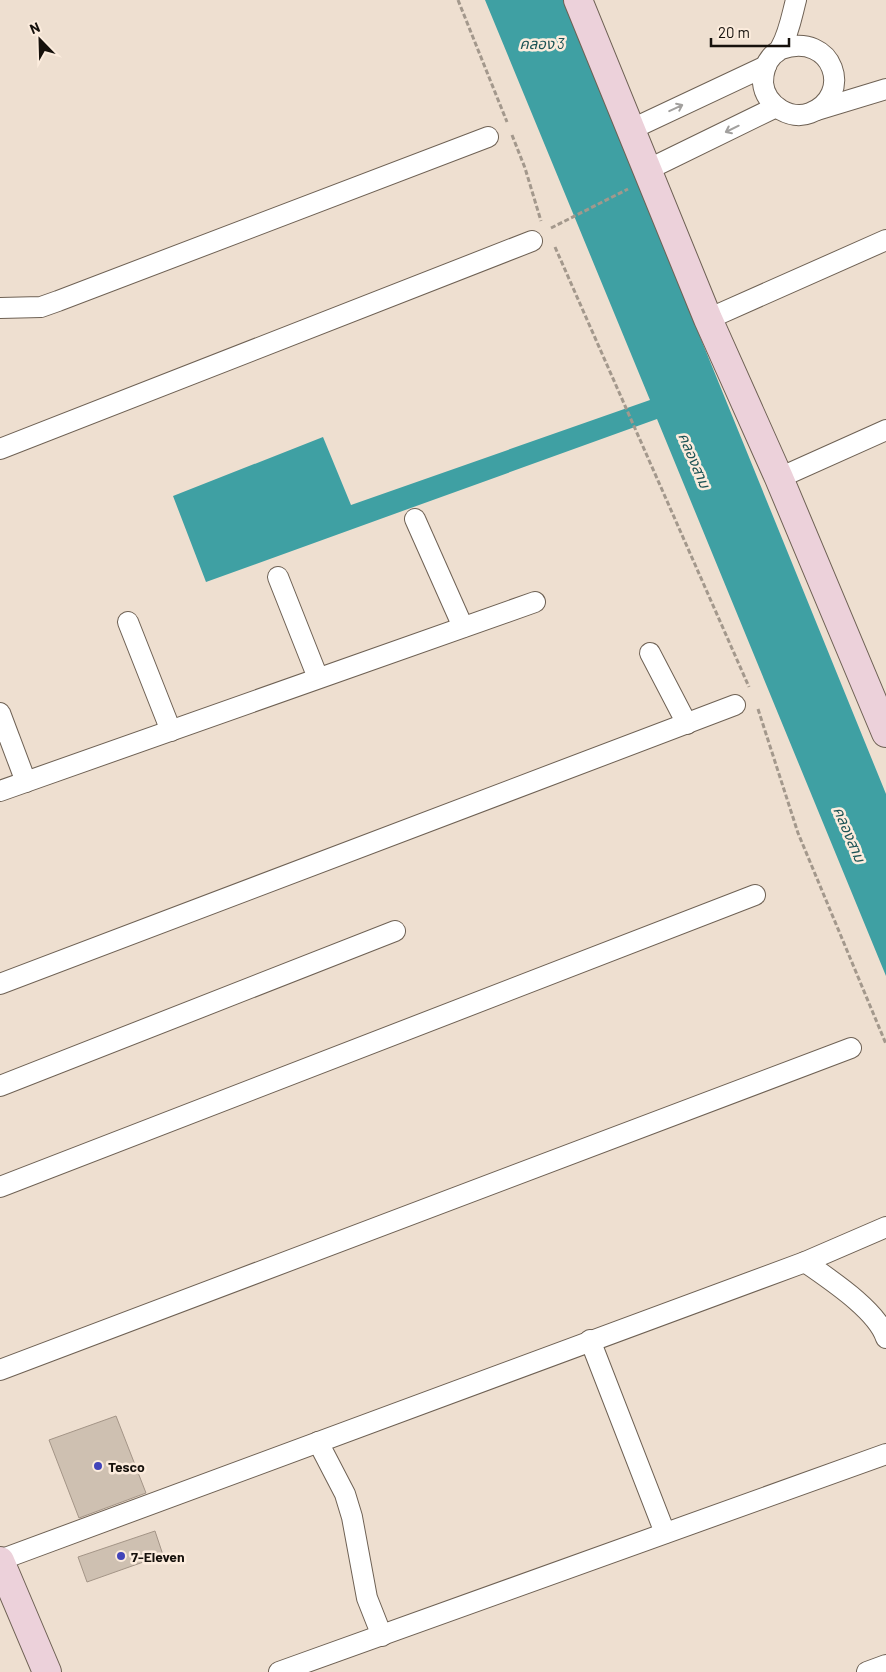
<svg xmlns="http://www.w3.org/2000/svg" width="886" height="1672" font-family="Barlow,'Noto Sans Thai',sans-serif">
	<rect width="100%" height="100%" fill="#eedfd0"/>
	<path fill="#3fa0a3" d="M485,0h78l323,794v182l-229,-557 -451,163 -33,-86 150,-59 28,68 299,-105z"/>
	<g fill="#cec0b1" stroke="#a49587">
		<path d="M116,1416l30,77 -67,25 -30,-78z"/>
		<path d="M155,1531l8,24 -76,27 -9,-25z"/>
	</g>
	<g fill="none" stroke-linecap="round" stroke-linejoin="round">
		<g stroke="#6e6154" stroke-width="22">
			<g id="street">
				<path d="M781,49c53,-18 73,47 29,64 -10,4 -20,2 -29,-3 -10,-6 -17,-16 -18,-27 0,-10 3,-21 10,-28 3,-3 7,-4 8,-8 8,-14 11,-32 15,-47"/>
				<path d="M817,110l69,-21"/>
				<path d="M632,129l134,-63"/>
				<path d="M647,170l129,-63"/>
				<path d="M0,308l41,-1 17,-6 430,-164"/>
				<path d="M708,319l178,-79"/>
				<path d="M0,449l532,-208"/>
				<path d="M779,478l107,-48"/>
				<path d="M415,519l48,108"/>
				<path d="M278,577l40,101"/>
				<path d="M128,622l43,109"/>
				<path d="M650,653l37,71"/>
				<path d="M0,713l26,69"/>
				<path d="M0,791l535,-189"/>
				<path d="M0,984l735,-279"/>
				<path d="M0,1086l395,-155"/>
				<path d="M0,1187l755,-292"/>
				<path d="M805,1262c24,17 72,48 81,76"/>
				<path d="M590,1340l75,193"/>
				<path d="M0,1370l851,-322"/>
				<path d="M318,1442l27,52 7,23 15,81 15,38"/>
				<path d="M0,1560l805,-298 81,-35"/>
				<path d="M279,1672l607,-218"/>
				<path d="M867,1672l19,-7"/>
			</g>
		</g>
		<g stroke="#6e6154" stroke-width="30">
			<g id="secondary">
				<path d="M578,0l130,319 71,159 107,255"/>
				<path d="M0,1561l47,111"/>
			</g>
		</g>
		<g stroke="#a3988c" stroke-width="3" stroke-dasharray="5 2.5" stroke-linecap="butt">
			<path d="M458,0l49,122"/>
			<path d="M512,135l13,33 16,53"/>
			<path d="M551,228l77,-39"/>
			<path d="M555,247l194,440"/>
			<path d="M758,709l40,124 88,211"/>
		</g>
		<use href="#street" stroke="#fff" stroke-width="20"/>
		<use href="#secondary" stroke="#ecd1da" stroke-width="28"/>
	</g>
	<defs><path id="oneway-shaft" d="M-6 0H5M1.5-3L5.5 0L1.5 3" fill="none" stroke-width="1.6" stroke-linecap="round" stroke-linejoin="round" transform="scale(1.25)"/></defs>
	<g stroke="#a2a09e">
		<use href="#oneway-shaft" transform="translate(676 108) rotate(-25)"/>
		<use href="#oneway-shaft" transform="translate(732 129) rotate(154)"/>
	</g>
	<g fill="#4244b9" stroke="#fcecdd" stroke-width="2">
		<circle cx="98" cy="1466" r="5"/>
		<circle cx="121" cy="1556" r="5"/>
	</g>
	<g text-anchor="middle" dominant-baseline="central" stroke-width="5" stroke-linejoin="round" paint-order="stroke">
		<g font-size="14" font-weight="bold" fill="#16110c" stroke="#fcecdd" text-anchor="start">
			<text x="108" y="1466">Tesco</text>
			<text x="131" y="1556">7-Eleven</text>
		</g>
		<g font-size="15" font-style="italic" fill="#1c5355" stroke="#fcecdd">
			<text x="542" y="43">คลอง 3</text>
			<text transform="translate(695 460) rotate(67)">คลองสาม</text>
			<text transform="translate(850 834) rotate(67)">คลองสาม</text>
		</g>
	</g>
	<g transform="translate(40 40) rotate(337)" stroke="#fcecdd" stroke-width="4" paint-order="stroke">
	<path d="M0-4L9 19L0 12L-9 19Z" fill="#16110c"/>
	<text y="-8" font-size="14" font-weight="bold" text-anchor="middle" fill="#16110c">N</text>
	</g>
	<path d="M711 38v8h78v-8" fill="none" stroke="#16110c" stroke-width="2.5"/>
	<text x="718" y="38" font-size="15" fill="#16110c" stroke="#fcecdd" stroke-width="4" paint-order="stroke">20 m</text>
</svg>
